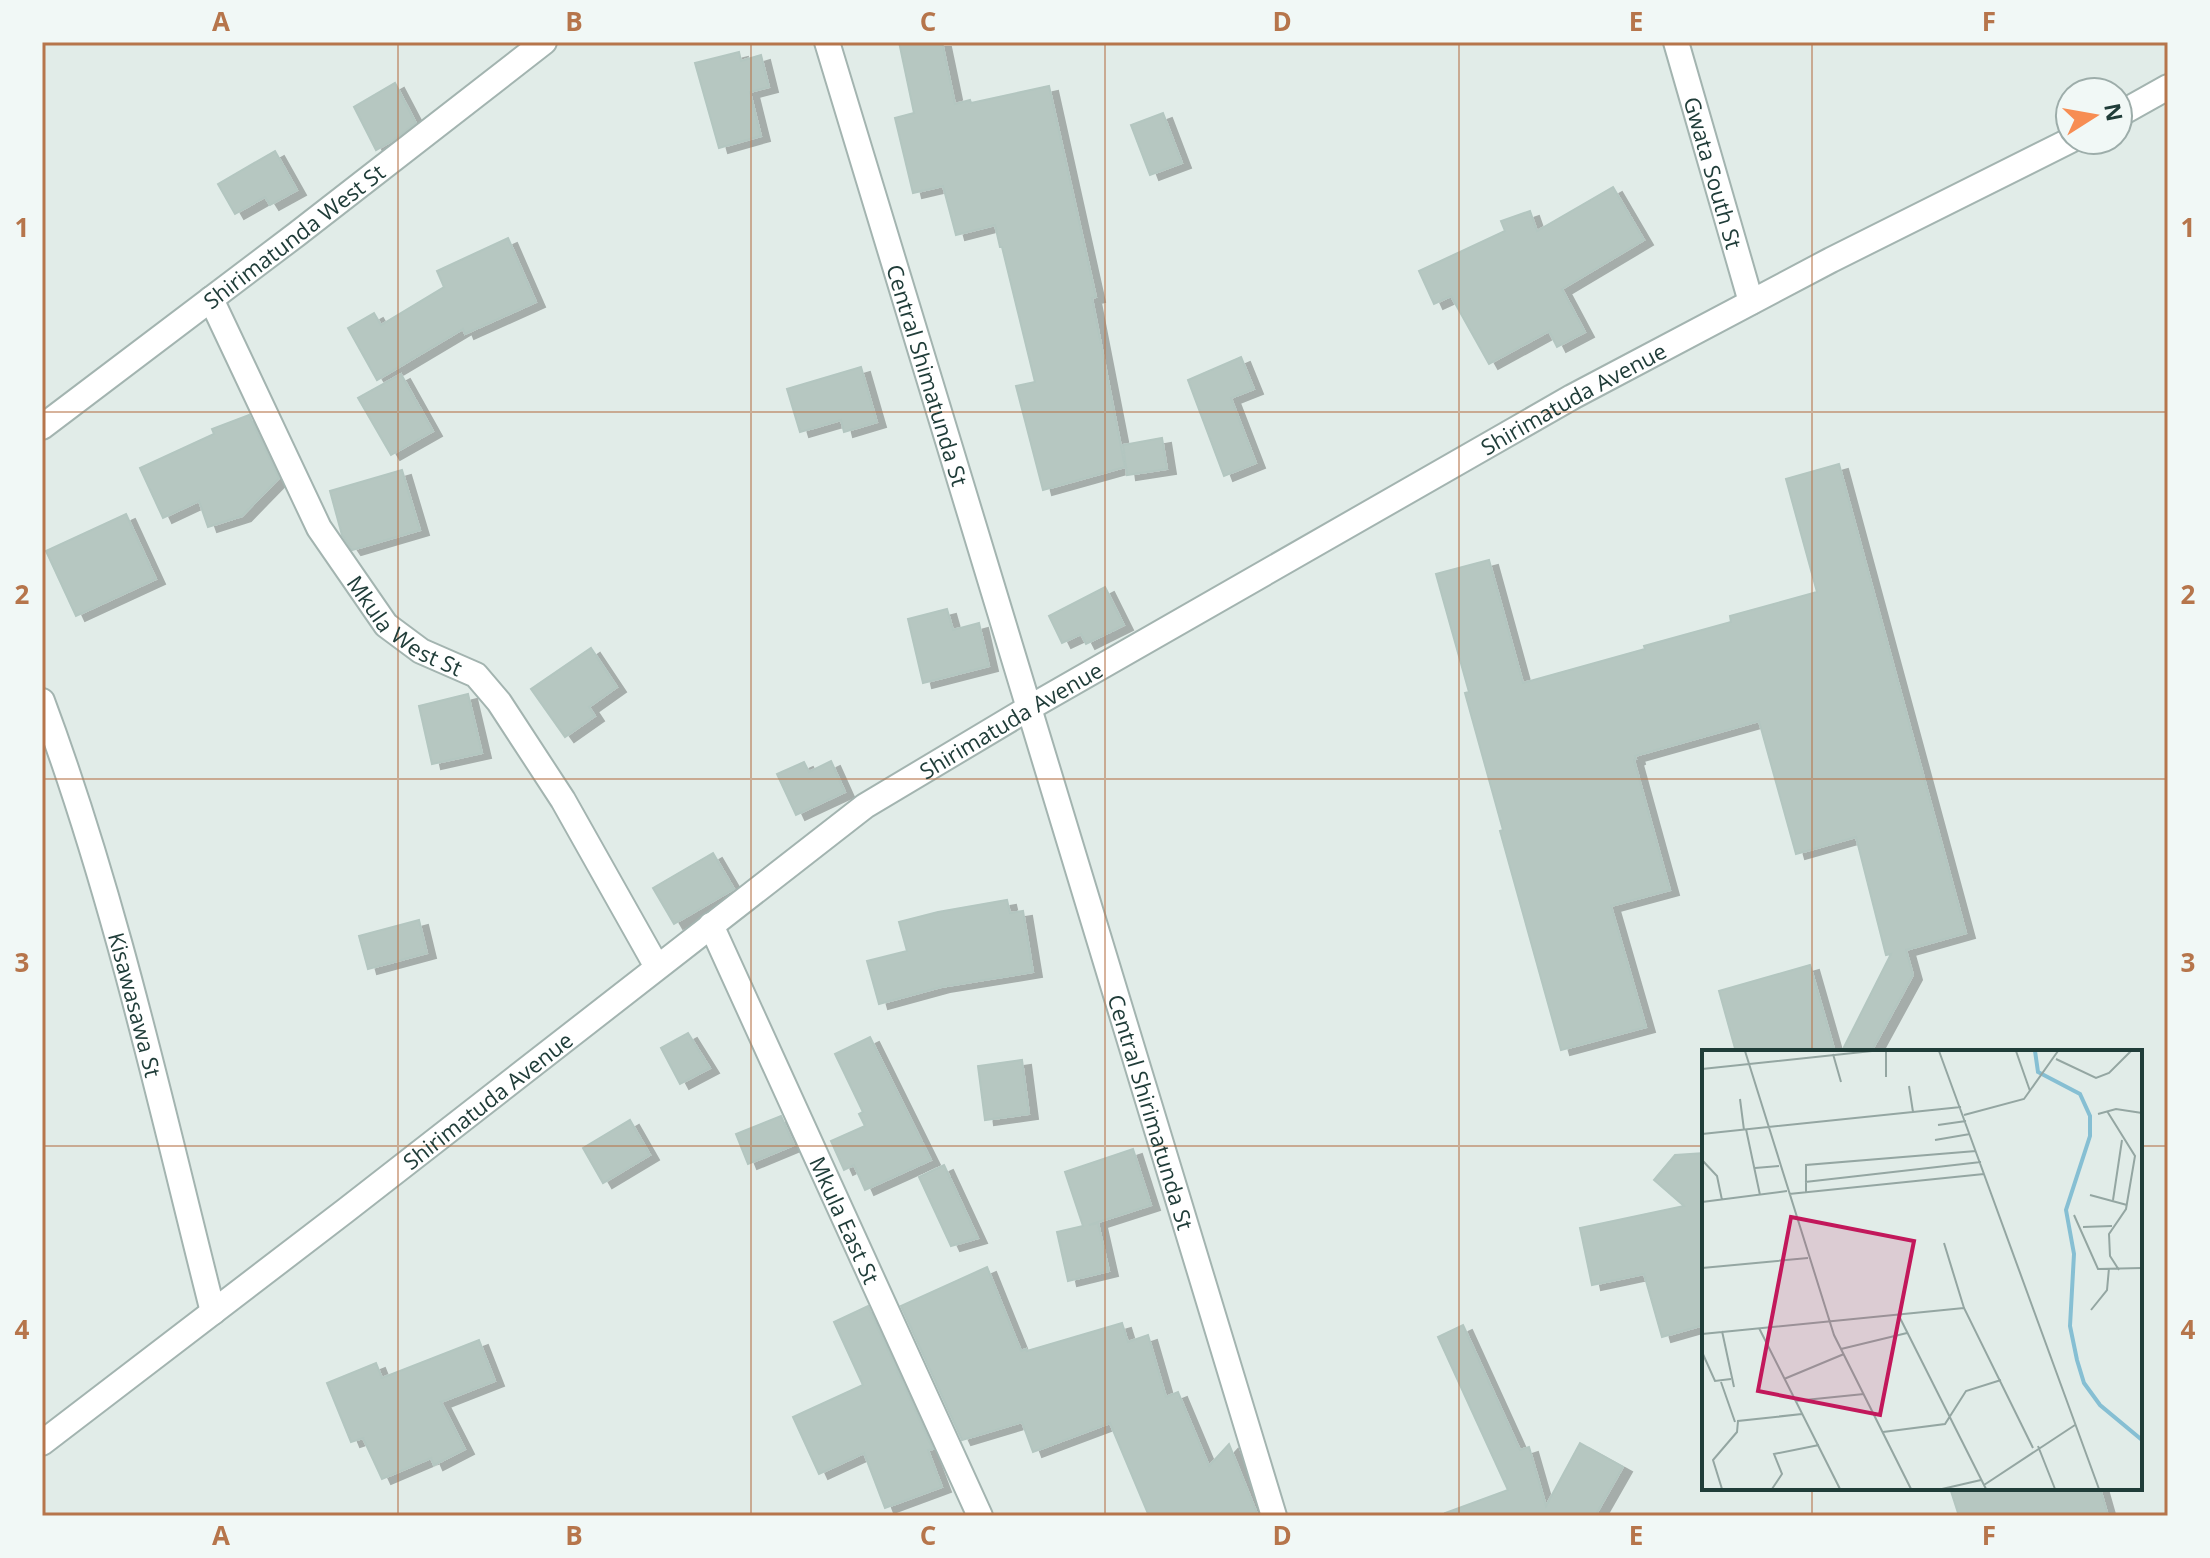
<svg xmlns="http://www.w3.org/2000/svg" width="2210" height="1558" font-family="'Open Sans',sans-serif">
	<defs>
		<filter id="shadow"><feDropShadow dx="9" dy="5" stdDeviation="0" flood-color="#0004"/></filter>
	</defs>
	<rect width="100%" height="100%" fill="#e1ece8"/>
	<g fill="#b6c7c1" stroke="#b3c6c0" stroke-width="2" filter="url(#shadow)">
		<path d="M899,42h43l13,62 15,-4 1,3 78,-17 47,211 -4,1 33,169 -82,23 -27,-104 19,-4 -33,-135h-2l-5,-22 -39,10 -13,-49 -30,7 -18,-75 19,-5z"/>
		<path d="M739,52l2,9 20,-6 8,32 -19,5 11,44 -42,12 -24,-85z"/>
		<path d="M395,83l21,40 -24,18 -16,9 -22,-43z"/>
		<path d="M1163,113l19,50 -32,12 -19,-50z"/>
		<path d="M275,151l22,39 -27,15 -5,-8 -30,17 -17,-30z"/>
		<path d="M1613,187l31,53 -82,49 23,43 -28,15 -8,-16 -60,33 -38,-68 -17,8 -15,-33 86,-40 -4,-10 29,-10 7,20z"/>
		<path d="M508,238l28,64 -71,32 -2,-5 -86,51 -29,-52 26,-15 7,12 63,-38 -7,-16z"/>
		<path d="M1241,357l13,32 -23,9 25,65 -32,13 -36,-96z"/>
		<path d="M861,367l16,55 -33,10 -3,-12 -41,12 -13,-43z"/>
		<path d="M401,374l32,57 -42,24 -33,-57z"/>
		<path d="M249,415l30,63 -37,38 -34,11 -9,-26 -36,17 -23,-50 74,-34 -2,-5z"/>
		<path d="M1162,438l5,31 -40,6 -4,-30z"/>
		<path d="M1839,464l127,469 -60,17 7,25 -42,77h-22l-6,-3 48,-95 -5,1 -30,-118 -60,17 -37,-133 -124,35 1,3 -2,1 36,130 -59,16 35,121 -85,23 -61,-219 3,-1 -38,-137 4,-1 -33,-118 53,-14 34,123 122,-34 -1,-3 87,-24 -1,-6 87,-24 -31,-113z"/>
		<path d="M402,470l18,60 -68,20 -10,-15 -12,-44z"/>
		<path d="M126,514l30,65 -80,37 -30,-65z"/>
		<path d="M1105,587l19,38 -38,19 -5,-10 -19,9 -13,-27z"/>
		<path d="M947,609l6,21 26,-7 10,43 -66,17 -15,-64z"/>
		<path d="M591,648l26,39 -28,20 6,9 -30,21 -34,-48z"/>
		<path d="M468,694l14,59 -50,11 -13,-58z"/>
		<path d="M831,761l14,31 -49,23 -19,-41 27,-12 5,10z"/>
		<path d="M713,853l21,36 -60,35 -21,-36z"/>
		<path d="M1007,900l3,13 13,-2 10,61 -92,15 -62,17 -12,-43 40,-10 -8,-29 39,-10z"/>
		<path d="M419,920l8,33 -59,16 -9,-33z"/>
		<path d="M1810,965l25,87h-99l-17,-61z"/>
		<path d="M688,1033l22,35 -30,16 -19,-36z"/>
		<path d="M870,1037l61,123 -66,30 -11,-25 -10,5 -13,-29 34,-15 -6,-12 4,-2 -28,-58z"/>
		<path d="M1022,1060l7,54 -44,6 -7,-54z"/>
		<path d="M781,1116l13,29 -46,19 -12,-30z"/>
		<path d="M630,1120l20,35 -47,28 -20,-35z"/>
		<path d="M1133,1149l18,56 -62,20 9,-2 11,48 -41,10 -11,-49 26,-6 -18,-54z"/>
		<path d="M1704,1153v172l-42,12 -18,-63 -52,11 -12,-57 104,-22 -30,-26 21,-25z"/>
		<path d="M944,1165l34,73 -27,8 -32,-69z"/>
		<path d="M987,1267l34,84 5,-2 1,2 95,-28 6,19 20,-7 18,62 12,-5 31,74 20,-22 29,72h-109l-39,-93 -77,29 -11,-30 -60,18 -61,-134z"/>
		<path d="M868,1306l65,143 -5,1 14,37 -57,21 -21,-55 -45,21 -26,-57 70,-32 -29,-63z"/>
		<path d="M1463,1325l57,125 9,-3 17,59 34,-63 43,24 -28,49h-149l-1,-3 63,-23 -70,-153z"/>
		<path d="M479,1340l16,41 -54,21 24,47 -31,16 -3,-7 -49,21 -19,-41 -12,4 -24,-59 49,-20 6,15z"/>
		<path d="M1950,1488h150l8,28h-149z"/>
	</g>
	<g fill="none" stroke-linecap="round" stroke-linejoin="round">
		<g stroke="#a3b4b0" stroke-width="28">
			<g id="minor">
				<path id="s1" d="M827,42l447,1474"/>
				<path id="s2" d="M1676,42l75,260"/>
				<path d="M2118,115l50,-28"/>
				<path id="s3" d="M211,299l108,229 67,97 35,26 55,24 23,27 64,98 94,167"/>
				<path id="s4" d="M42,427l255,-193 247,-192"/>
				<path id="s5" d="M42,701c74,198 119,406 171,611"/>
				<path id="s6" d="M711,925l269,591"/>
				<path id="s7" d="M42,1443l303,-232 520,-405 164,-98 543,-311 259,-137 240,-120"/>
			</g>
		</g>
		<use href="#minor" stroke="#fff" stroke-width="24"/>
	</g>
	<path fill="none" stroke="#b6754b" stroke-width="2" stroke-opacity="0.55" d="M398,42v1474M751,42v1474M1105,42v1474M1459,42v1474M1812,42v1010M42,412h2126M42,779h2126M42,1146h1662M2140,1146h28M1812,1488v28"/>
	<g text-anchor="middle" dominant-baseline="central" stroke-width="6" stroke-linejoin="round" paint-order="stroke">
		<g font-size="22" fill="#203d39" stroke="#f1f8f6">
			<text stroke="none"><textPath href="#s2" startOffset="136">Gwata South St</textPath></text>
			<text stroke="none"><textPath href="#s4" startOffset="316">Shirimatunda West St</textPath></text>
			<text stroke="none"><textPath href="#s1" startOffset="348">Central Shimatunda St</textPath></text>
			<text stroke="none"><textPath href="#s7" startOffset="1858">Shirimatuda Avenue</textPath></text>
			<text stroke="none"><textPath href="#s3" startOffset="386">Mkula West St</textPath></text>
			<text stroke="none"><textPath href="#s7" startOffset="1210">Shirimatuda Avenue</textPath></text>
			<text stroke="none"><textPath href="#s5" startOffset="318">Kisawasawa St</textPath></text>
			<text stroke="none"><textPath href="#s7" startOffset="562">Shirimatuda Avenue</textPath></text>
			<text stroke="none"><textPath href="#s1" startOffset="1118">Central Shirimatunda St</textPath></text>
			<text stroke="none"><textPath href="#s6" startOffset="324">Mkula East St</textPath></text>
		</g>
	</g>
	<g transform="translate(1702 1050)">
		<rect width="440" height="440" fill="#e1ece8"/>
		<path fill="none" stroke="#86bfd3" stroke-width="4" d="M333,1l3,21 42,22 10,22v20l-24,74 8,44 -4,72 7,34 7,23 16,22 42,35"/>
		<path fill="none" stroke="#94a6a2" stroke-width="2" d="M43,1l89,284 77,154M184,1v26M237,1l160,438M314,1l14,40M131,4l8,28M354,9l40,19 13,-5 22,-22M0,19l170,-18M207,36l4,26M38,49l4,31M405,61l28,45 -9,53 -17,25 1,22 9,14M396,64l18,-5 26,4M262,65l60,-16 34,-48M236,75l28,-4M44,79l14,66M0,84l259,-27M233,90l35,-6M0,110l15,16 5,24M53,118l24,-2M103,132l176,-20M104,142v-27l170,-14M87,144l195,-20M388,145l37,10M411,150l9,-60M0,152l85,-11M372,165l24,54 44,-1M381,177l29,-1M242,193l20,65 69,140M0,218l106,-10M389,260l16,-20 2,-22M196,264l88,175M57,278l81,161M20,281l12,56M0,284l262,-26M139,299l66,-16M0,302l13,29 16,-2M82,329l60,-25M19,332l14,40M93,351l69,-7M181,382l62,-8 21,-33 35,-11M336,396l17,43M282,435l91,-60M20,439l-9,-29 24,-28 1,-11 64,-7M70,439l10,-15 -8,-20 45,-9M240,439l39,-9"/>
		<path fill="#c2185b" fill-opacity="0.15" stroke="#c2185b" stroke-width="4" d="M89,167l123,24 -34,174 -122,-24z"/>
		<rect width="440" height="440" fill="none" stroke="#203d39" stroke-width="4"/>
	</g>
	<rect width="2210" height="1558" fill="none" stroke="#f1f8f6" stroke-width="88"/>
	<g transform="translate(2094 116) rotate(79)"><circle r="38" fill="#f1f8f6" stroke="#9dadaa" stroke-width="2"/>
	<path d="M0-6L14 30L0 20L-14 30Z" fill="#f78d53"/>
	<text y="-12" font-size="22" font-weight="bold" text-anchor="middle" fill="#203d39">N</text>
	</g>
	<rect x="44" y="44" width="2122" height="1470" fill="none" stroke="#b6754b" stroke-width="3"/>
	<g font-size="26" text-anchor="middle" font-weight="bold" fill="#b6754b">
		<text x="221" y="31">A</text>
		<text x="574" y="31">B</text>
		<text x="928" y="31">C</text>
		<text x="1282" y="31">D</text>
		<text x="1636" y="31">E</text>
		<text x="1989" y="31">F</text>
		<text x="22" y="237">1</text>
		<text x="2188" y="237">1</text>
		<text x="22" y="604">2</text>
		<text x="2188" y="604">2</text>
		<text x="22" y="972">3</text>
		<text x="2188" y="972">3</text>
		<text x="22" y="1339">4</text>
		<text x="2188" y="1339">4</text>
		<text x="221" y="1545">A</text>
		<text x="574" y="1545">B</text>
		<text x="928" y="1545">C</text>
		<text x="1282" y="1545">D</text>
		<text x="1636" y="1545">E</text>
		<text x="1989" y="1545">F</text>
	</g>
</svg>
